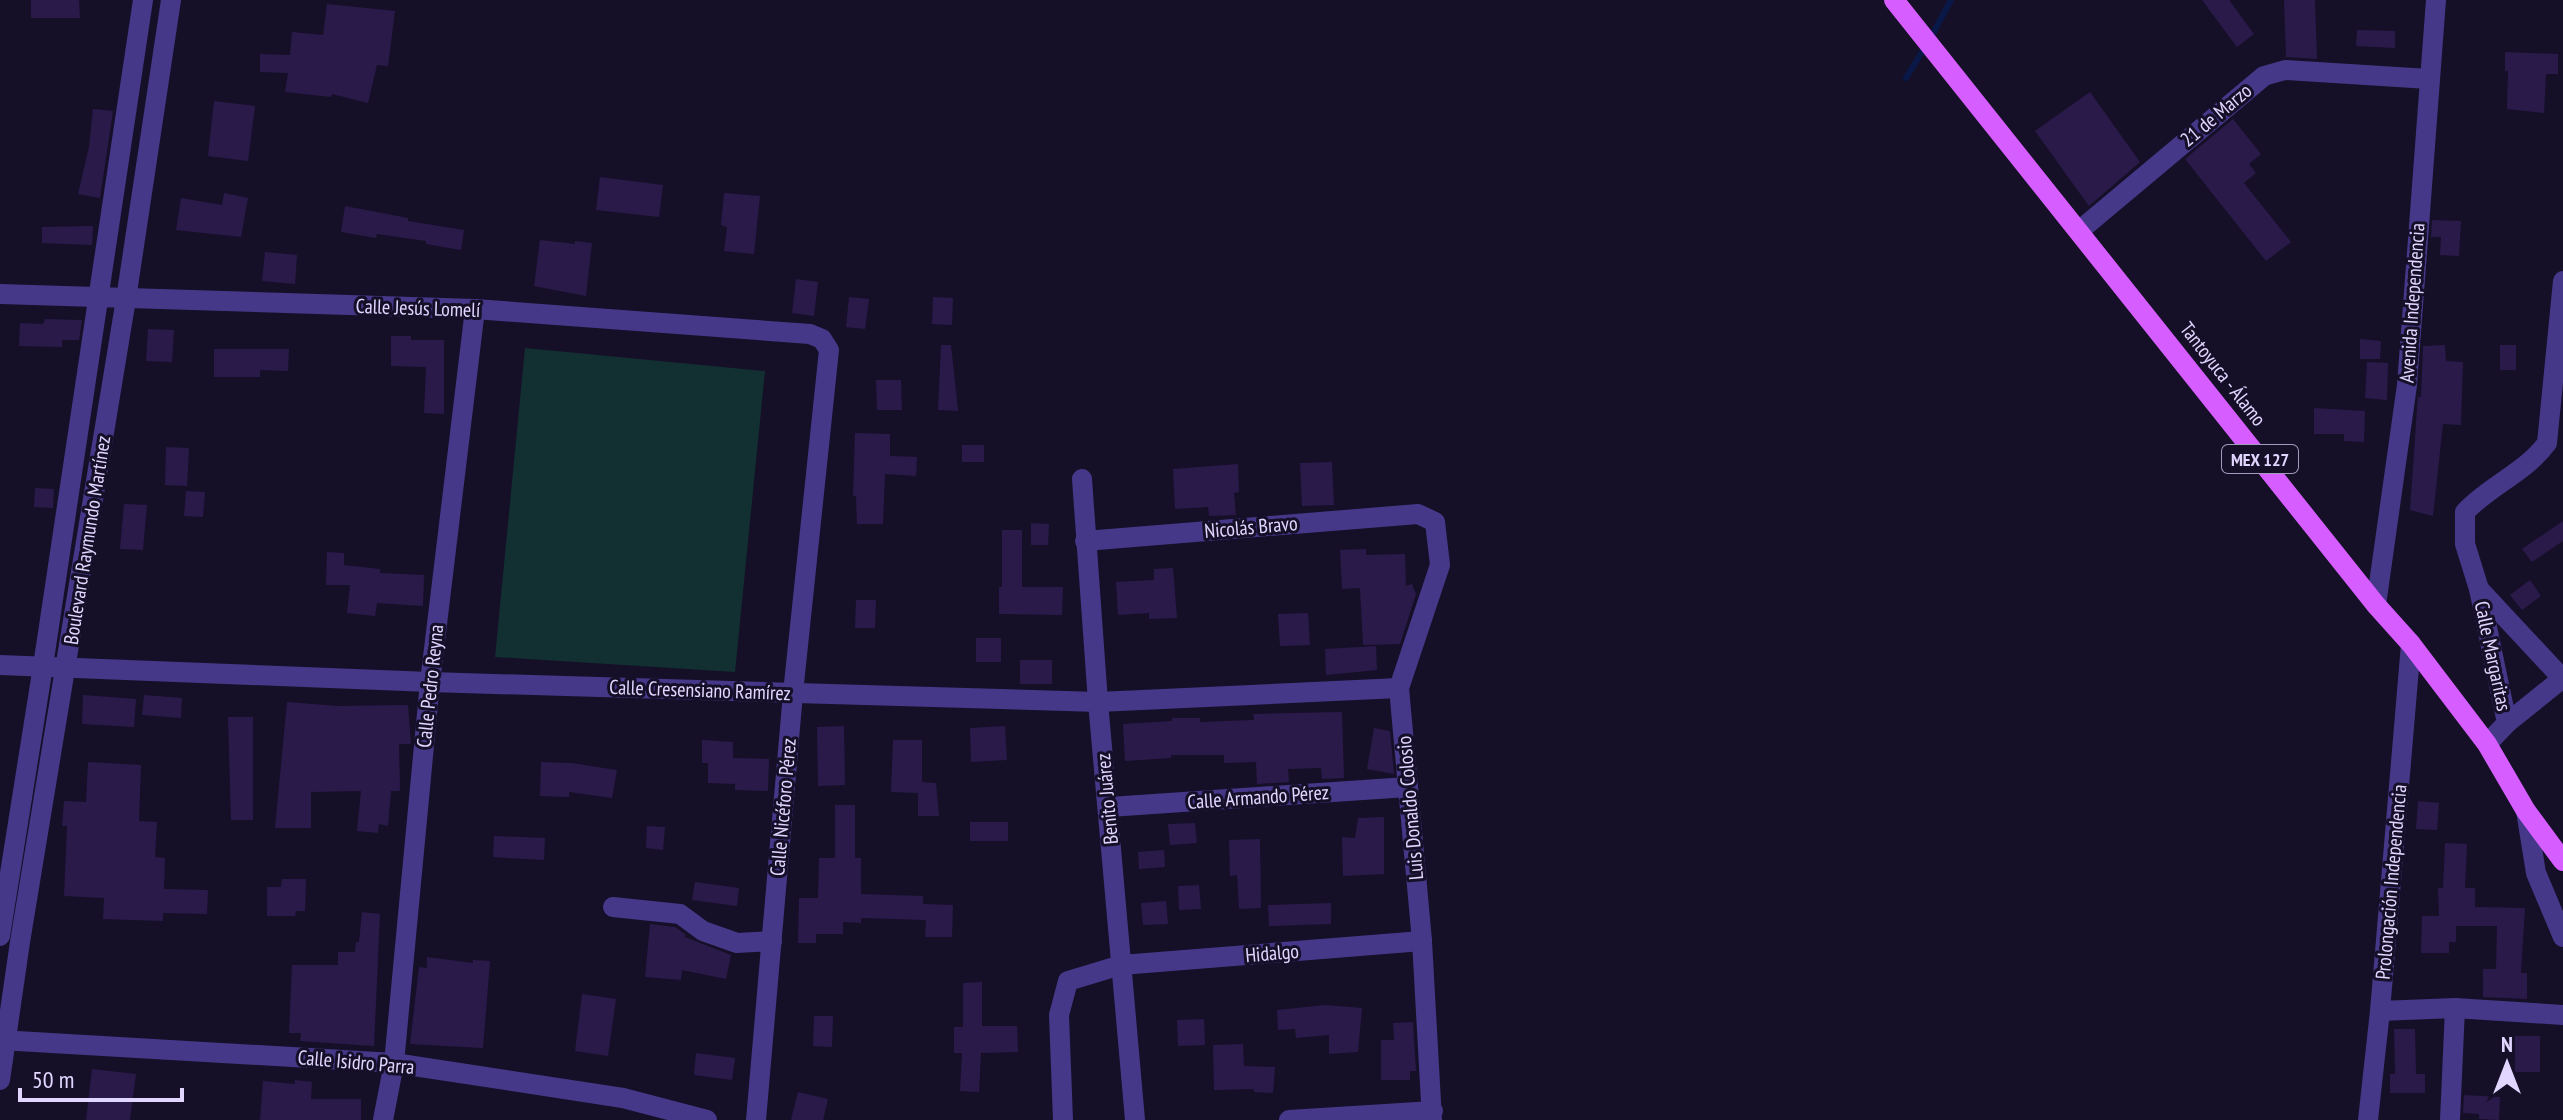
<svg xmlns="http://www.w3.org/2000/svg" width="2563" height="1120" font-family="'PT Sans Narrow',sans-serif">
	<rect width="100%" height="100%" fill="#160f28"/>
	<path fill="#122f32" d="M525,348l240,23 -30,301 -240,-15z"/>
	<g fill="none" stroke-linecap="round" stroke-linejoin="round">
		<g stroke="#091847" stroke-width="6">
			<path d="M1931,37l20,-37"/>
			<path d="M1906,78l19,-31"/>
		</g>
	</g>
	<g fill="#2a1a4a">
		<path d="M31,0h48l1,18h-49z"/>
		<path d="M2202,0h27l25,34 -17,13z"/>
		<path d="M2284,0h31l2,59 -31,-2z"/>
		<path d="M327,4l68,7 -7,55 -11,-1 -9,38 -36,-9 -1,3 -46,-5 3,-19 -28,-1v-18l30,1 2,-23 31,3z"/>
		<path d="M2357,30l38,1v17l-39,-2z"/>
		<path d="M2505,52l53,2v20h-12l-2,39 -37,-4 1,-38h-3z"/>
		<path d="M2090,92l50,70 -51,44 -54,-75z"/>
		<path d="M214,101l41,5 -7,55 -40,-5z"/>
		<path d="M93,109l20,2 -13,87 -22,-4 11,-47z"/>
		<path d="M2233,119l28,35 -12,10 7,9 -12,10 47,59 -25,19 -81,-102z"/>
		<path d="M600,177l63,8 -4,32 -63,-7z"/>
		<path d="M224,193l24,5 -7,39 -65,-7 5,-32 41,7z"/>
		<path d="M724,193l36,3 -6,58 -30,-3 3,-24 -6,-2z"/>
		<path d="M345,206l63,12v3l56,9 -3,20 -35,-6v-3l-49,-7 -1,4 -35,-6z"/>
		<path d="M2432,220l29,1 -2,35 -19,-1 1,-18h-10z"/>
		<path d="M93,226l-1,19 -50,-2v-16z"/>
		<path d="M540,240l35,4v-3l17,2 -6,53 -52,-10z"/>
		<path d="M265,252l32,3 -2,29 -33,-3z"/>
		<path d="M796,279l22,3 -4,34 -22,-3z"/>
		<path d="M849,297l20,2 -4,30 -19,-2z"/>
		<path d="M933,297l20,1 -1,27 -20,-1z"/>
		<path d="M45,319l37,1 -3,20h-17v7l-43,-1 1,-23 23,1z"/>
		<path d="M148,329l26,1 -2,32 -26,-1z"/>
		<path d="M391,336h20v4h33v74l-20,-1 2,-46 -35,-1z"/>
		<path d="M2360,339l21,2 -1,18h-20z"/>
		<path d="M941,345h10l7,66 -20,-1z"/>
		<path d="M2445,345l1,16 17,1 -2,63 -18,-1 -10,92 -23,-6 7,-101 1,-12h3l2,-51z"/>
		<rect x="2500" y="345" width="16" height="25"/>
		<path d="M214,349h75l-1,22 -28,-1v7h-46z"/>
		<path d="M2367,362l21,1 -1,37 -22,-2z"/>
		<path d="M876,380h25l1,30h-25z"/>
		<path d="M2314,408l51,3 -1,31 -20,-1v-7h-30z"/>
		<path d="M855,433l35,1v22l27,1 -1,19 -31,-2 -2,50h-26l-1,-28h-3z"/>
		<rect x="962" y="445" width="22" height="17"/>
		<path d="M166,447l23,1 -2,38 -22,-1z"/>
		<path d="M1332,462l2,43 -32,1 -2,-43z"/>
		<path d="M1238,464l1,28 -5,1 2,22 -27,1 -1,-9 -33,2 -2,-40z"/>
		<path d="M35,488l19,1 -1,19 -19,-1z"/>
		<path d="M186,491l19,1 -2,25 -19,-1z"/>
		<path d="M124,504l23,1 -4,45 -23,-1z"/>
		<path d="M2563,521v20l-31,21 -10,-13z"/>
		<path d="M1031,523l18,1 -1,21h-17z"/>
		<path d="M1002,530h20v57h41l-1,28 -63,-1v-27h3z"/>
		<path d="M1366,549v6l39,-1 1,32 6,-2 4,10 -16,50 -37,1 -3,-57 -18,1 -2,-39z"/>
		<path d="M327,552l17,1v12l36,4v4l44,2 -1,31 -46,-3 -2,13 -28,-3 3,-28h-24z"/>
		<path d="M1173,568l4,50 -28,1v-6l-31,2 -2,-33 38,-2v-11z"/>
		<path d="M2530,580l11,16 -19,14 -12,-15z"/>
		<path d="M856,600h20l-1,28h-20z"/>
		<path d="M1308,613l2,32 -30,1 -2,-32z"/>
		<rect x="976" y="638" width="25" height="24"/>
		<path d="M1376,646l1,24 -51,5 -1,-26z"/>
		<rect x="1020" y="660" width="32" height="24"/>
		<path d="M83,695l53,4 -2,28 -52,-3z"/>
		<path d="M144,695l38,3 -1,20 -39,-3z"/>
		<path d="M287,702l50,4 71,-1 3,39h-12l1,47h-9l-3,35 -9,-2 -1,9 -21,-2 4,-40 -50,1v36h-36z"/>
		<path d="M1342,712l2,66 -22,1 -1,-11 -33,1 1,13 -32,2 -1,-22 -32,1v-8h-53v3l-46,3 -2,-37 49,-3v-3h28v4l54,-2 -1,-6z"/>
		<path d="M228,717h25v103h-22z"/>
		<path d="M844,726l1,59 -27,1 -1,-59z"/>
		<path d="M1005,726l2,34 -36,2 -1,-34z"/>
		<path d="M1374,728l16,3 4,43 -27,-5z"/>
		<path d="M702,740l31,2v16l36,1 -1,32 -33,-1v-6l-27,-1v-20h-6z"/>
		<path d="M893,740h29v42l14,1 3,33h-21v-23l-27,-1z"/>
		<path d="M88,762l53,3 -2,56 18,1 -2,35 10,1 -1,31 44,1 -1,24 -44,-1v8l-60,-2 1,-21 -40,-2 3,-70h-5l2,-25 22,1z"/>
		<path d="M541,762l30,1 46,7 -5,28 -43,-6v5l-29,-1z"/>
		<path d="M2418,801l21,2 -2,27 -21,-1z"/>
		<path d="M835,805h20v53h6v36l62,2v8l30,1 -1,32h-27l1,-17 -65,-2v5l-18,-1v12h-27v9h-18l1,-45h19l1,-40h16z"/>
		<path d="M1384,817v57l-41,2 -1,-39 13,1 3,-20z"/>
		<rect x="970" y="822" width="38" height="19"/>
		<path d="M1195,823l2,20 -27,2 -2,-21z"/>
		<path d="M647,826l18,1 -2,23 -17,-2z"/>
		<path d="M494,836l51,2 -1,22 -51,-3z"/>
		<path d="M1260,839l1,69 -22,1 -2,-34 -7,1 -1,-36z"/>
		<path d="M2445,843l22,1 -2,44h10v19l50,1 -4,65h6v26l-44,-2v-28h13l1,-43h-41v16h-7v11h-28l1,-37h17l-1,-28h5z"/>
		<path d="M1164,850l1,17 -26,2 -1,-17z"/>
		<path d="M282,879h24l-1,32h-9l-1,5h-28v-29h14z"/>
		<path d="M695,882l44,6 -2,18 -45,-6z"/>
		<path d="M1199,885l2,24 -22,1 -1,-24z"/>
		<path d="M1166,901l2,23 -25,1 -2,-22z"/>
		<path d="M1331,903v21l-62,2 -1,-21z"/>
		<path d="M362,912l18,2 -6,132 -74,-5 1,-8h-12l3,-68h46v-13h17l1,-10h3z"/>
		<path d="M650,924l25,3 10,7v3l46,18 -5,24 -44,-9 -1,10 -36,-3z"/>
		<path d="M427,957l46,6v-3l17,1 -7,87 -73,-4 9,-77 8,1z"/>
		<path d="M982,982v44h35l1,26 -37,1 -2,39 -19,-1 2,-38h-8v-26h9v-44z"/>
		<path d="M582,994l34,5 -8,57 -33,-5z"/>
		<path d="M1325,1005l37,3 -4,44 -29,2v-19l-33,3 -1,-9 -17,1 -1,-20z"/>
		<path d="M814,1016h19l-1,31 -19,-1z"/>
		<path d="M1204,1019l1,26 -27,1 -1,-26z"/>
		<path d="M1413,1022l3,49h-6v9h-29v-40h13l-1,-17z"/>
		<path d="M2394,1029h21l1,45h9v19h-35v-19h5z"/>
		<rect x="2515" y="1036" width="25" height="36"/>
		<path d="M1243,1044l1,22 31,1 -2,26 -19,-1v-3l-40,1 -1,-45z"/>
		<path d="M696,1053l39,5 -3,22 -38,-5z"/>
		<path d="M92,1069l44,5 -6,46h-44z"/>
		<path d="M295,1080l17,2 -1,17h50v21h-101l3,-39 32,3z"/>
		<path d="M798,1092l30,7 -5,21h-32z"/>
		<path d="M2464,1095l36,2 -1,23 -20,-1v-5l-16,-1z"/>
	</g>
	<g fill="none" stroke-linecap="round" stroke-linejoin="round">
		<g stroke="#453888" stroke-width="20">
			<path d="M2079,231l185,-155 21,-6 144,9"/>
			<path d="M0,294l475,15 335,25 12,5 7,11 -36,343 -37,427"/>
			<path d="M1082,479l16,223 37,418"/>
			<path d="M1085,541l333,-27 17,8 5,43 -41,123 23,253 10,179"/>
			<path d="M2479,589l83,89"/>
			<path d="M2376,605l31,-220 29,-385"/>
			<path d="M0,665l430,17 668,20 301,-14"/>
			<path d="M2507,723l-28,-134 -14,-45v-32c24,-26 61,-40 82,-69l16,-162"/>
			<path d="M2487,744l20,-21 56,-45"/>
			<path d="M1109,807l299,-20"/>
			<path d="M2526,811l10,62 27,64"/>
			<path d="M613,907l67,7 23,17 34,12 35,-2"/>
			<path d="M0,936l43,-270 100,-666"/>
			<path d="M2380,1011l75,-3 108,7"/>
			<path d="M0,1080l20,-138 106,-643 45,-299"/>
			<path d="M383,1120l11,-57 36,-381 45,-373"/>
			<path d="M1063,1120l-4,-105 9,-34 53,-16 301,-24"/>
			<path d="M1289,1120l144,-9"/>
			<path d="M2368,1120l12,-109 31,-367"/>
			<path d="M2450,1120l5,-112"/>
		</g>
		<path stroke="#453888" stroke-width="20" d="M0,1040l394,23 229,35 84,22"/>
		<path stroke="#d65dff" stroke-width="20" d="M1894,0l482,605 35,39 76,100 39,67 37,50"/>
	</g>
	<g text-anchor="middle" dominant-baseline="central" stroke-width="6" stroke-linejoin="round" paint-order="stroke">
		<rect fill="#160f28" stroke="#a39abe" stroke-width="2" x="2222" y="445" width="76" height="28" rx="6"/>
		<g font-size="18" font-weight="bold" fill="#e0d6ff">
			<text x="2260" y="459">MEX 127</text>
		</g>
		<g font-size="20" fill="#e0d6ff" stroke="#160f28">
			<text transform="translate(2216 115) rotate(-40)">21 de Marzo</text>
			<text transform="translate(2412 303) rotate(-86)">Avenida Independencia</text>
			<text transform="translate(418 308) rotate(2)">Calle Jesús Lomelí</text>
			<text transform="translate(2223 374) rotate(52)">Tantoyuca - Álamo</text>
			<text transform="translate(1251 527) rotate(-5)">Nicolás Bravo</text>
			<text transform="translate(87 540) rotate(-81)">Boulevard Raymundo Martínez</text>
			<text transform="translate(2493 656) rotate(78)">Calle Margaritas</text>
			<text transform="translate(430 686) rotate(-84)">Calle Pedro Reyna</text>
			<text transform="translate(700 690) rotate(2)">Calle Cresensiano Ramírez</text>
			<text transform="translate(1258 797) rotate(-4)">Calle Armando Pérez</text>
			<text transform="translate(1107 799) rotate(-95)">Benito Juárez</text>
			<text transform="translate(783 807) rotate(-85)">Calle Nicéforo Pérez</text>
			<text transform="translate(1410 808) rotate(-95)">Luis Donaldo Colosio</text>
			<text transform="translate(2391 882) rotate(-85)">Prolongación Independencia</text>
			<text transform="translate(1272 953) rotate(-5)">Hidalgo</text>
			<text transform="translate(356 1062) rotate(5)">Calle Isidro Parra</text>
		</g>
	</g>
	<g transform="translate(2507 1064)" stroke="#160f28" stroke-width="6" paint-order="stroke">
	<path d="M0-6L14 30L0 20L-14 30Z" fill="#e0d6ff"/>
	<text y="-12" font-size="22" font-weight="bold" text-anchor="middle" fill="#e0d6ff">N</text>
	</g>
	<path d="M20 1088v12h162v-12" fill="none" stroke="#e0d6ff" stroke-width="4"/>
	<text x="32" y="1088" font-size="24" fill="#e0d6ff" stroke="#160f28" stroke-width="6" paint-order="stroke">50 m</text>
</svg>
